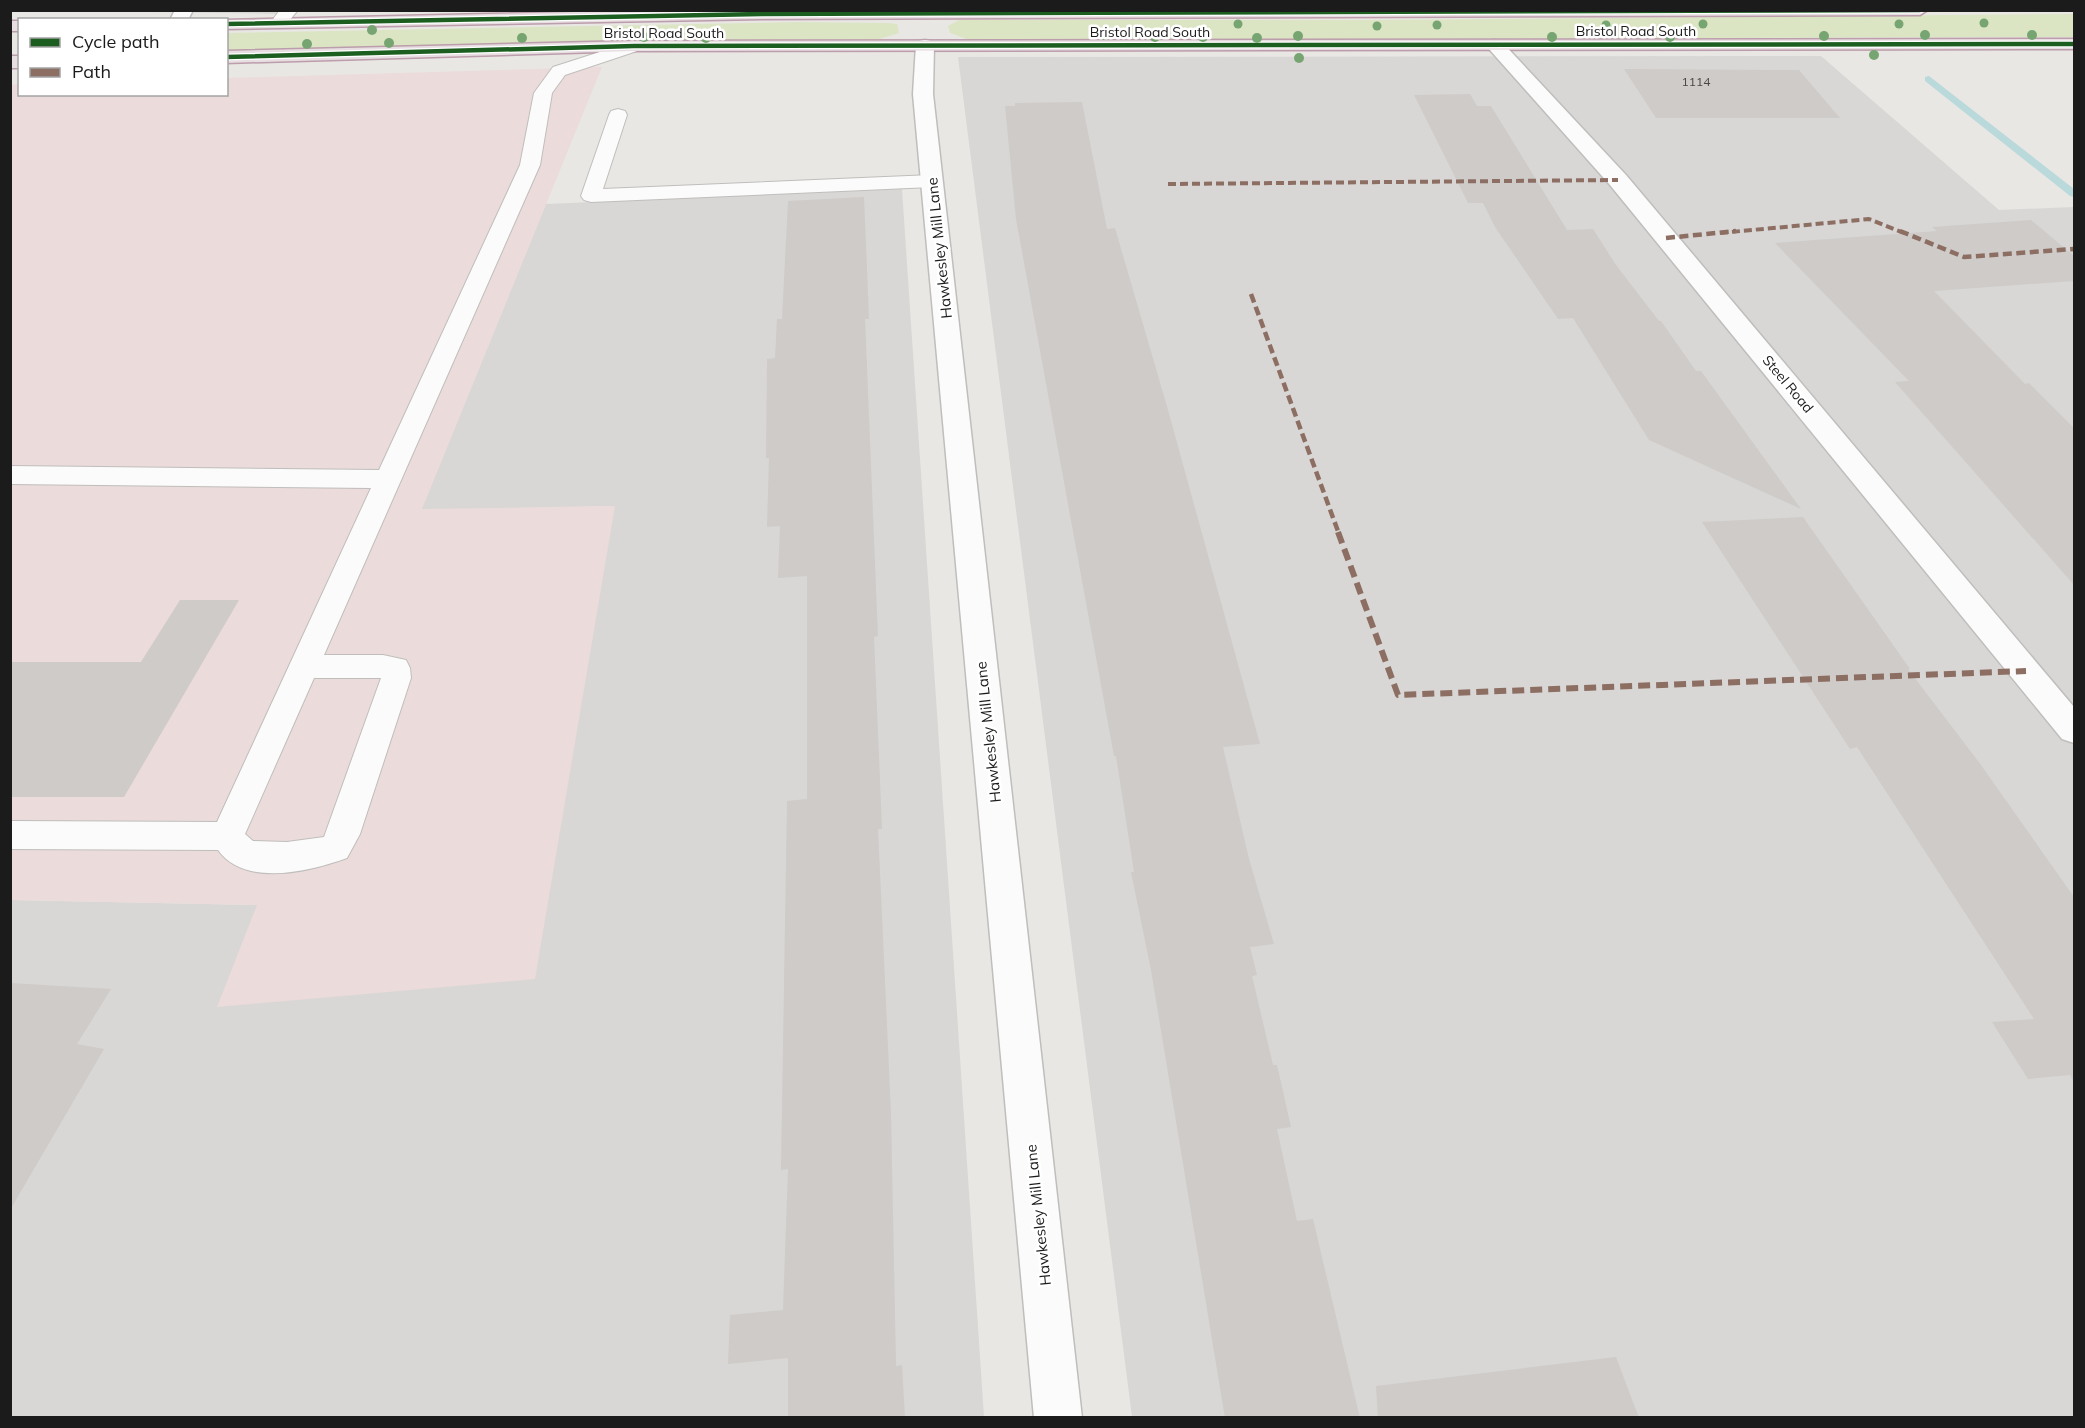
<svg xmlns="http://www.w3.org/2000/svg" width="2085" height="1428" font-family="Mulish,sans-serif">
	<rect width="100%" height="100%" fill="#e9e7e4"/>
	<g fill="#d8d7d5">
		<path d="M11,10l278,1 -3,3z"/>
		<path d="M1821,56l178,154 75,-3v1210h-942l-174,-1360z"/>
		<path d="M902,189l82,1228 -973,1v-518l247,5 -40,102 396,-501 -193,4 125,-306z"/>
	</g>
	<path fill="#ebdbdb" d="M602,67l-180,442 193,-3 -80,473 -318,28 40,-102 -246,-5 -1,-815 9,-1 1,10h206l1,-16z"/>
	<g fill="#dbe5c4">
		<path d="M2074,14v23l-1105,3 -19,-7 -2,-7 11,-6h411z"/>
		<path d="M799,22l88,1 10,1 2,9 -19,6 -258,2 -395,10 -1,-18z"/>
	</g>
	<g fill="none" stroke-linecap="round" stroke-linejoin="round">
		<path fill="#b9d9db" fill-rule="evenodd" d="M1929,76l145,113v8l-4,-1 -145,-115v-4z"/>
	</g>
	<g fill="#cecbc9">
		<path d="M1624,69l175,1 41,48h-184z"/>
		<path d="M1470,94l7,12h14l76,124 26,-1 23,36 43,56h2l35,50h5l100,138 -152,-69 -76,-122 -15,1 -63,-92 -12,-24h-15l-54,-108z"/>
		<path d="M1082,102l25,127 8,-1 53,182 92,334 -37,3 26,112 25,85 -24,3 7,28 -5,1 21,89h4l14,62 -14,2 20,92 16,-2 47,199h-135l-74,-448 -20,-98h3l-18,-116h-2l-98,-537 -11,-113h10v-3z"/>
		<path d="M864,197l5,122h-4l13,317 -4,1 8,192h-4l13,284 5,253 6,-1 3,53h-117v-60l-60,6 2,-49 53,-5 5,-141 -7,1 6,-369 20,-2v-223l-29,2 2,-52 -13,1 2,-69h-3l1,-99 8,-1 2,-39h5l6,-118z"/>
		<path d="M2031,220l43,36v25l-140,10 91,93 4,-1 45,45v157l-179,-203 14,-1 -134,-138 162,-12 -5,-4z"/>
		<path d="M1803,517l107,152h-2l73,96 93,132v185l-4,-7 -42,4 -36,-57 42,-3 -177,-272 -7,2 -148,-227z"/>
		<path d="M180,600h59l-115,197h-114v-135h131z"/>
		<path d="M10,983l101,6 -34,55 27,5 -94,161z"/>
		<path d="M1616,1357l23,61h-261l-2,-32z"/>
	</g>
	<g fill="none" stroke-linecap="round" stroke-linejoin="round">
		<g stroke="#bfbebc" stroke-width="2">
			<g id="lane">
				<path d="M280,10h18l-14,17h-12l-2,-4z"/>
				<path d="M634,41l6,1 3,4 -3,4 -75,25 -13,18 -12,72 -216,490h59l23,5 4,8 1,10 -51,156 -13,24c-36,13 -102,30 -129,-8l-208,-1v-28l207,1 154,-334 -361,-4v-18l369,4 141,-305 14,-72 19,-26zM314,678h67l-57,159 -37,5 -34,-1 -8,-7z"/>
				<path d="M618,109l7,2 2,4 -24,74 329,-14 7,2 3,4 -3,4 -7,2 -341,15 -7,-2 -3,-4 28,-81 2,-4z"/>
			</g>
		</g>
		<g stroke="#bfbebc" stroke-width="3">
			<g id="street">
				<path d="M175,10h18l-5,10h-18z"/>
				<path d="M925,40l6,1 3,4 -1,49 149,1324h-48l-121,-1324 3,-49 3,-4z"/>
				<path d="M1495,40l6,1 125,134 448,532v36l-12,-4 -452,-554 -121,-136 -3,-4 3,-4z"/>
			</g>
		</g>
		<g stroke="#bc9dab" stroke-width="3">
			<g id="highway">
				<path d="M666,10h1262l-8,5 -1158,4 -536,10v-9h-3z"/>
				<rect x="10" y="21" width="10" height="10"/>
				<path d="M2074,39v10l-1440,2 -408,12v-12l408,-10z"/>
				<rect x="10" y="56" width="10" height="12"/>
			</g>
		</g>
		<use href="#lane" fill="#fcfbfb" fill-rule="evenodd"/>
		<use href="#street" fill="#fcfbfb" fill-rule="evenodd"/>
		<use href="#highway" fill="#e7dee1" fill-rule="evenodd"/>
		<g stroke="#8d6e63" stroke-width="4" stroke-dasharray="8 4" stroke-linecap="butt">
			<path d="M1168,184l450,-4"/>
			<path d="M1720,233l149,-14 35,14"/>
		</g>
		<g stroke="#8d6e63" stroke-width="4.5" stroke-dasharray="9 4.5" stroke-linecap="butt">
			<path d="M1900,231l64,26 110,-8"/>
			<path d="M1666,238l70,-7"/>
			<path d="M1251,294l88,240"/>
		</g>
		<path stroke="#8d6e63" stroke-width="6" stroke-dasharray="12 6" stroke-linecap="butt" d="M1338,532l60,163 628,-24"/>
		<g stroke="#fff" stroke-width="7">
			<g id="cycleway">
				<path d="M226,24l536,-10 1158,-4"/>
				<path d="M226,57l408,-11 1440,-2"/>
			</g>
		</g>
		<use href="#cycleway" stroke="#1b5e20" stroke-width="4.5"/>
	</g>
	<g fill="#77a571">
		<circle cx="1984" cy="23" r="4.5"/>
		<circle cx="1238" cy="24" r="4.5"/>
		<circle cx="1703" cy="24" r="4.5"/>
		<circle cx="1899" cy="24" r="4.5"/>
		<circle cx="1437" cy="25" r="4.5"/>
		<circle cx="1606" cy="25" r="4.5"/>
		<circle cx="1377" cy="26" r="4.5"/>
		<circle cx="372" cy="30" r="5"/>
		<circle cx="1104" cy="35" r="5"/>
		<circle cx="1925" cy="35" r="5"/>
		<circle cx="2032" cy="35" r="5"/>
		<circle cx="1298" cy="36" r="5"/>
		<circle cx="1824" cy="36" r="5"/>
		<circle cx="644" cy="37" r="5"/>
		<circle cx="1155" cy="37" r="5"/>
		<circle cx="1203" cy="37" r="5"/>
		<circle cx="1552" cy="37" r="5"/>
		<circle cx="1670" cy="37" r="5"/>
		<circle cx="522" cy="38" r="5"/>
		<circle cx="706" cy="38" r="5"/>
		<circle cx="1257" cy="38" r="5"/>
		<circle cx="389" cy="43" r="5"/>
		<circle cx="307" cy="44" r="5"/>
		<circle cx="1874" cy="55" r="5"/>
		<circle cx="1299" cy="58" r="5"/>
	</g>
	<g text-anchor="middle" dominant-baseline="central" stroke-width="5" stroke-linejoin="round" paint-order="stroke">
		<g font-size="12" fill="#484746">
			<text x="1696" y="81">1114</text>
		</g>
		<g font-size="14" fill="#1b1b1b" stroke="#fff">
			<text x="1636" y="31">Bristol Road South</text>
			<text x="1150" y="32">Bristol Road South</text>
			<text x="664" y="33">Bristol Road South</text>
			<text transform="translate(1788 384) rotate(50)">Steel Road</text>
		</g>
		<g font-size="15" fill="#1b1b1b" stroke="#fff">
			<text transform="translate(939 248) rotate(-96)">Hawkesley Mill Lane</text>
			<text transform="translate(988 732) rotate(-96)">Hawkesley Mill Lane</text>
			<text transform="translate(1038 1215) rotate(-96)">Hawkesley Mill Lane</text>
		</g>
	</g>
	<rect width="2085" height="1428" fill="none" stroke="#1b1b1b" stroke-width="24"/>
	<rect x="18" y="18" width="210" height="78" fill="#ffffff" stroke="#a4a4a4" stroke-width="1.5"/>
	<rect x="30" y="38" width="30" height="9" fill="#1b5e20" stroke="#a4a4a4" stroke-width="1.5"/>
	<text x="72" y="48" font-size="18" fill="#1b1b1b">Cycle path</text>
	<rect x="30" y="68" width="30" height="9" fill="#8d6e63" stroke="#a4a4a4" stroke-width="1.5"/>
	<text x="72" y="78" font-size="18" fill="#1b1b1b">Path</text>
</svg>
